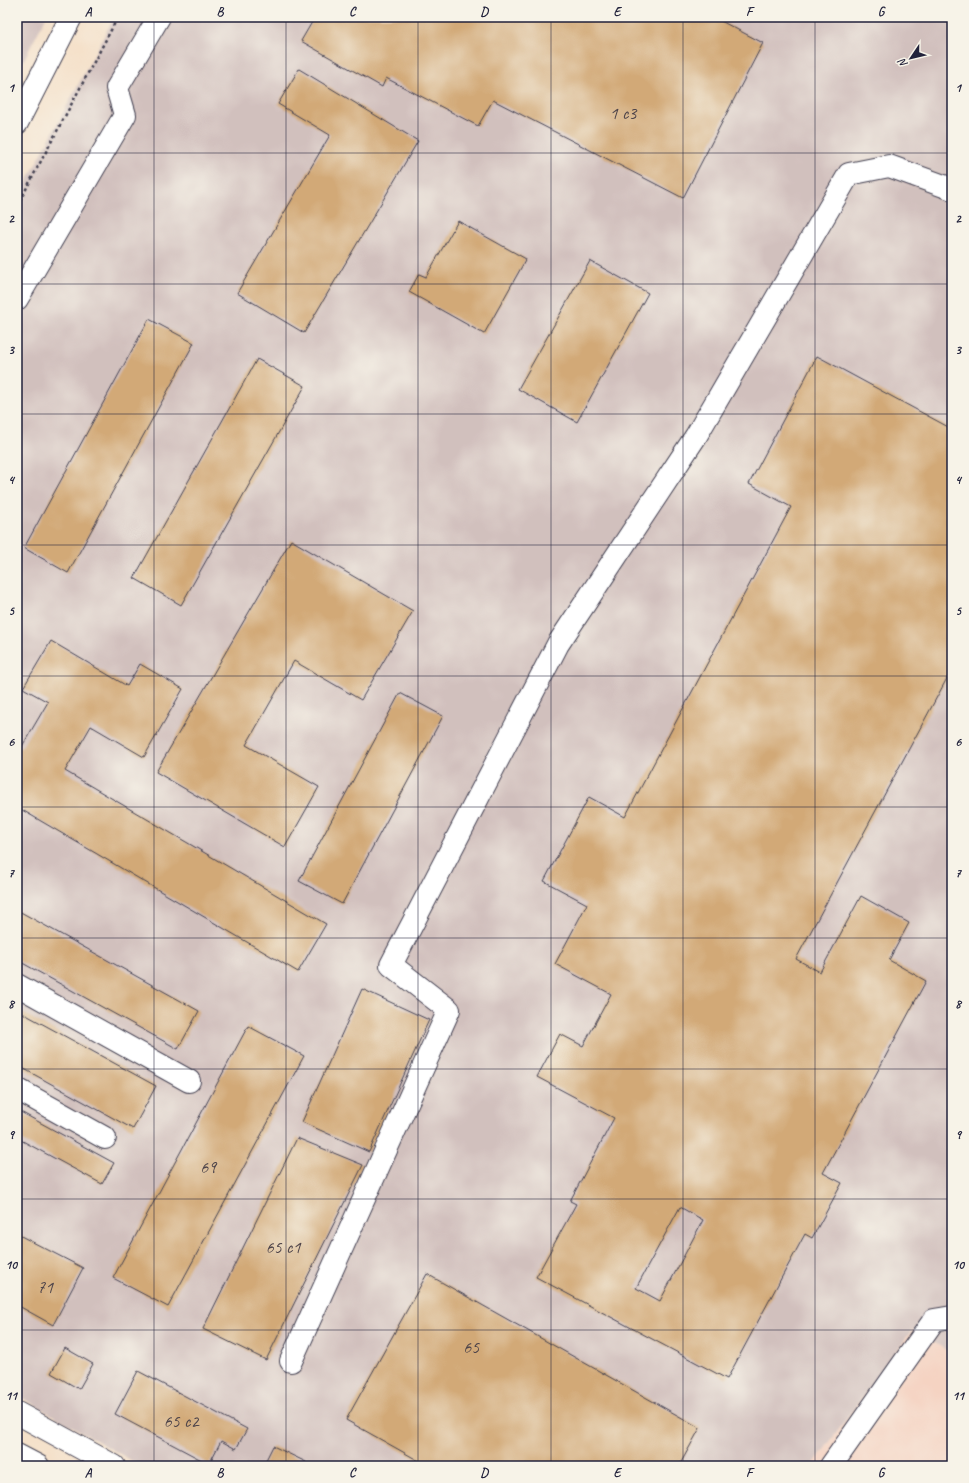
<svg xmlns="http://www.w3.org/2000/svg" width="969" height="1483" font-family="Caveat,sans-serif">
	<rect width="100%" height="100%" fill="#f7f3e8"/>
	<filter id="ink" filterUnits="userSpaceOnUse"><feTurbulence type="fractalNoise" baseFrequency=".025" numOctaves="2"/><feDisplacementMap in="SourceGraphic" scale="8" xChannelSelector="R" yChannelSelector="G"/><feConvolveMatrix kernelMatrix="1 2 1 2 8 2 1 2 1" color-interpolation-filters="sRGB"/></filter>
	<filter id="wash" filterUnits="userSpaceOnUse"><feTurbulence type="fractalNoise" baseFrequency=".012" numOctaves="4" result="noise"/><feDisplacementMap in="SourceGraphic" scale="16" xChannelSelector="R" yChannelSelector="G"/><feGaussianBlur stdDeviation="0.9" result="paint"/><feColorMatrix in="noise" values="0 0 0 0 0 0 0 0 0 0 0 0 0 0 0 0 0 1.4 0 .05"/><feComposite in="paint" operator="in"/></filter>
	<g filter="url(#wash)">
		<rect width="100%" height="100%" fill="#f5e1ca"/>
		<path fill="#f5d3c2" d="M912,1330l40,23v113h-140z"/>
		<g fill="#d1c0bd">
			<path d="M17,17h29l-29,56z"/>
			<path d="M114,17h838v1336l-40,-23 -100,136h-671l-124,-71v-1195z"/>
		</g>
		<g id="blocks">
			<g fill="#d2a977" fill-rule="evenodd">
				<path d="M315,17h406l-2,3 44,23 -80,155 -190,-98 -15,26 -92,-48 -4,9 -81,-46z"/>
				<path d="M299,69l119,72 -114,192 -67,-40 93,-158 -52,-31z"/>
				<path d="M458,221l68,38 -42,75 -75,-42 10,-18 7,3z"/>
				<path d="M590,261l58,32 -71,129 -59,-33z"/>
				<path d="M149,319l45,24 -126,230 -44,-25z"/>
				<path d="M817,356l135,73v240l-156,290 24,13 41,-76 48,27 -20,37 37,21 -103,192 19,10 -30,55 -7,-4 -78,145 -191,-102 40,-73 -6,-3 44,-83 -77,-41 23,-43 23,12 28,-52 -56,-30 32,-60 -43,-23 45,-84 36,20 166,-310 -42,-23zM680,1207l23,13 -43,81 -24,-13z"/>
				<path d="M257,359l48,27 -124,219 -47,-27z"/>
				<path d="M291,540l122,71 -52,89 -67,-39 -48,84 73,42 -34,60 -129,-75z"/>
				<path d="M51,641l76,45 13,-22 43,25 -39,68 -53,-31 -26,45 261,153 -28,48 -281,-165v-61l4,2 27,-46 -25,-14z"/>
				<path d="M400,693l43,23 -101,188 -43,-23z"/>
				<path d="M17,910l182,101 -21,38 -161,-89z"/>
				<path d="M362,989l67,31 -60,132 -67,-30z"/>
				<path d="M17,1010l139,76 -23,43 -116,-64z"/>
				<path d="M248,1026l56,30 -136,251 -55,-29z"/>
				<path d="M17,1110l97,53 -12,21 -85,-46z"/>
				<path d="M297,1138l66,27 -97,195 -63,-31z"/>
				<path d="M17,1234l66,34 -30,57 -36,-20z"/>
				<path d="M427,1274l273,154 -21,38h-251l-82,-46z"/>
				<path d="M65,1348l28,16 -14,25 -28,-16z"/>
				<path d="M138,1371l109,58 -11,20 -15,-8 -12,23 -94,-50z"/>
				<path d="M273,1446l33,16 -2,4h-41z"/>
			</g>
		</g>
	</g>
	<g filter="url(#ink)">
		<use href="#blocks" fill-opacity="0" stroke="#423f50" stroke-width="1"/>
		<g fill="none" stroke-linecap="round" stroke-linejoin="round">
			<g stroke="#423f50" stroke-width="24">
				<g id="minor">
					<path d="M17,299l108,-184 -8,-27 42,-71"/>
					<path d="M17,985l172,96"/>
					<path d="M17,1089l88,49"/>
					<path d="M291,1361l158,-351 -58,-45 167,-321 138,-208 153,-262 40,-8 63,23"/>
					<path d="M831,1466l103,-146 18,-3"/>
				</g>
			</g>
			<g stroke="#423f50" stroke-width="24">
				<g id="major">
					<path d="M17,123l54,-106"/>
					<path d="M17,1413l97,53"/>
					<path d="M17,1455l21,11"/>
				</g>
			</g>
			<path stroke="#423f50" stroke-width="2.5" stroke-dasharray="3 3" stroke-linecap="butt" d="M17,206l101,-189"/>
			<use href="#minor" stroke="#fff" stroke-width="22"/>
			<use href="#major" stroke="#fff" stroke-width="22"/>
		</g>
	</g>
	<path fill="none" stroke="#22223b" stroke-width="1" stroke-opacity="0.55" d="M154,17v1449M286,17v1449M418,17v1449M551,17v1449M683,17v1449M815,17v1449M17,153h935M17,284h935M17,414h935M17,545h935M17,676h935M17,807h935M17,938h935M17,1069h935M17,1199h935M17,1330h935"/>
	<g text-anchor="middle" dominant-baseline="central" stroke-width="4" stroke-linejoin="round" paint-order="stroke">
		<g font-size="18" fill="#4e444a">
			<text x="623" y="113">1 с3</text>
			<text x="208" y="1167">69</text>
			<text x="283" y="1247">65 с1</text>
			<text x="45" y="1287">71</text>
			<text x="471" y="1347">65</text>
			<text x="181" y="1421">65 с2</text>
		</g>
	</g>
	<rect width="969" height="1483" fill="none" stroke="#f7f3e8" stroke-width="44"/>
	<g transform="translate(911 58) rotate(235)" stroke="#f7f3e8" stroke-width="3" paint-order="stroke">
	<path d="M0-3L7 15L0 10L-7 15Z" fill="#22223b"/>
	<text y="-6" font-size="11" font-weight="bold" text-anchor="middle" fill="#22223b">N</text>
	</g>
	<rect x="22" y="22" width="925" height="1439" fill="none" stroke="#22223b" stroke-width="1.5"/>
	<g font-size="13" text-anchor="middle" font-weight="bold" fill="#22223b">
		<text x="88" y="16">A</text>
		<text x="220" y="16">B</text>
		<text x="352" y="16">C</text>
		<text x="484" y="16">D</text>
		<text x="617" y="16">E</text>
		<text x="749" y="16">F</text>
		<text x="881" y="16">G</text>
		<text x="11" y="92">1</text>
		<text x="958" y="92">1</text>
		<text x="11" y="223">2</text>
		<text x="958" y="223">2</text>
		<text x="11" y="354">3</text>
		<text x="958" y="354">3</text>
		<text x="11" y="484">4</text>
		<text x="958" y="484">4</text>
		<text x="11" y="615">5</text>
		<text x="958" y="615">5</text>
		<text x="11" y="746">6</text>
		<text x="958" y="746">6</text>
		<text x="11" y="877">7</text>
		<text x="958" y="877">7</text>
		<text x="11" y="1008">8</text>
		<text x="958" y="1008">8</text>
		<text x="11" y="1139">9</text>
		<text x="958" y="1139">9</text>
		<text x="11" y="1269">10</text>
		<text x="958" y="1269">10</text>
		<text x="11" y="1400">11</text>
		<text x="958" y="1400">11</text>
		<text x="88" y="1477">A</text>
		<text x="220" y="1477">B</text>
		<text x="352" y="1477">C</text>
		<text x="484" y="1477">D</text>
		<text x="617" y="1477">E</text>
		<text x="749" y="1477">F</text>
		<text x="881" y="1477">G</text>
	</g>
</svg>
